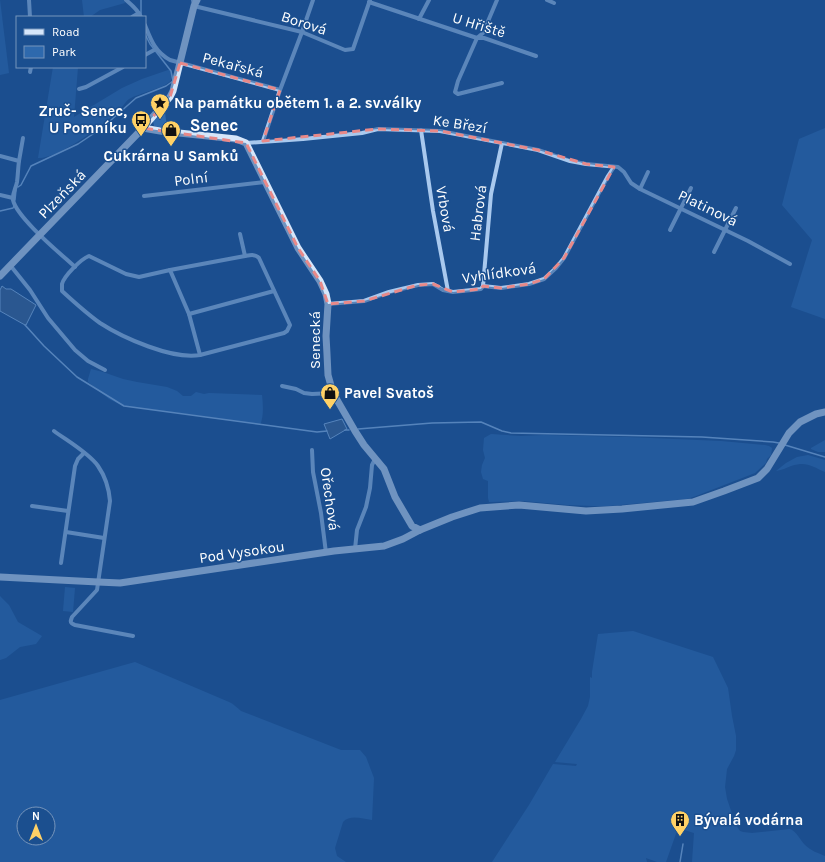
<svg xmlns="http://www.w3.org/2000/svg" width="825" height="862" font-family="Karla,sans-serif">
	<rect width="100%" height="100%" fill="#1b4f8f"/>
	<g fill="#2e69ad" fill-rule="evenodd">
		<path d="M0,0l9,73 -9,2z"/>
		<path d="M82,0h42l1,3 -25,7 -10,7h-6z"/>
		<path d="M53,67h25l-4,50 48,-29 20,-9 29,-10c1,4 2,8 0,11 -5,8 -32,13 -42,19 -4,3 -7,9 -12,13 -15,14 -59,47 -79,46z"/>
		<path d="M161,111h3l1,1 1,8 3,8 -1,1 -14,-3 -1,-5z"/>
		<path d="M825,128v191l-34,-12 21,-67 -30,-35 17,-66z"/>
		<path d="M91,369l12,3 20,7 14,3 30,5 10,4 6,5h8l5,-4 8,2 5,-1 53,2c1,10 2,21 -2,30l-57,-9 -80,-10 -14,-7 -21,-17v-3z"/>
		<path d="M491,434l30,2 23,-1 83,2 94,4 44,4 4,1 3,2 -1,7 -4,4 -1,4 -11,10 -59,23 -9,3 -78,7h-16l-26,-1 -44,-4 -34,1 -1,-4v-17l-5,-2 -2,-7 1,-7 3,-7 -2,-8 1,-12z"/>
		<path d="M825,440v12h-7l-7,-3v-1z"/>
		<path d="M808,455l17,5v12c-14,-6 -18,-11 -34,-6 -5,2 -9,4 -15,5l10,-8 11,-6z"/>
		<path d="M65,587l10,1 -2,24 -10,-1z"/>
		<path d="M0,596l9,9 9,17 24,14 -6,8 -16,3 -14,11 -6,2z"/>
		<path d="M633,631l80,26 15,31 4,28 4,20v14l-2,6 -7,13 -2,18 2,12 9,26 4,6 3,1 9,1 38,-4c7,3 10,11 15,16 6,6 13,8 20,11v6h-133l2,-29 -16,-5 -12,34h-9l-11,-4 1,4h-155l37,-57 24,-41 23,2 1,-2 -22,-2 26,-43 7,-13 2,-9v-20l2,1v-6l6,-38z"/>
		<path d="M135,662l94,40c5,2 8,6 12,9l100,39h19l6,7 8,21 -2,42c-9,-1 -22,-6 -29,2l-8,26 2,8 9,6h-346v-162zM24,814h24v24h-24z"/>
	</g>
	<g fill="#3c6290" stroke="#9cc4f0">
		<path d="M2,286l4,3h5l25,16 -10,20h-1l-25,-14v-21z"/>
		<path d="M342,419l5,10 -17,10 -6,-15z"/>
	</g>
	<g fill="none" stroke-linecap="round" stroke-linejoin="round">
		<g stroke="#9cc4f0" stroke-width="1.5">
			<path d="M141,14v-14"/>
			<path d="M18,187l3,-2 10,-19 47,-22 24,-16 34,-30 30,-12 7,-5 -2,-10 -21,-27 -5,-10"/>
			<path d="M15,200l1,-10"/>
			<path d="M0,211l13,-3 1,-2"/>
			<path d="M25,325l19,21 33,31 47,29 193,26 10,-1"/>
			<path d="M358,429l74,-6 49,-1 21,9 9,2 191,4 71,5 6,1"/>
			<path d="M345,430h4"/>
			<path d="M785,445l40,12"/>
			<path d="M680,862l3,-18"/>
		</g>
		<g stroke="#a9c9ee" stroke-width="4">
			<path d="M29,0l1,17"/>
			<path d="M126,0c6,5 12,10 15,17"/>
			<path d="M193,0l1,6 108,26 43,18 8,-1 17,-49"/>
			<path d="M497,0l-14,33 -6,5 -19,43 -3,11 3,2 44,-11"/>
			<path d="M547,0l7,3"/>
			<path d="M369,2l108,36h7l52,18"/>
			<path d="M132,17l7,-4"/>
			<path d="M419,19l10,-19"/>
			<path d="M145,25c6,15 10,27 25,35l110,30"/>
			<path d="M145,55l11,-6"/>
			<path d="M30,72l1,-5"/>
			<path d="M79,89l7,-2 37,-20"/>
			<path d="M421,130l12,81 15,80"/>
			<path d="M263,141l17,-51 22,-58 11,-32"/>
			<path d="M246,143l57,-4 59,-6 16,-4 62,2 98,19 32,11 16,3 32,3 6,5 7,11 9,6 108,52 42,23"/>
			<path d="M0,156l19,5c-1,7 -1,14 -2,21 -1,6 -5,12 -4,18 4,18 48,54 62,67"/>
			<path d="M19,161l4,-23"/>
			<path d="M640,189l8,-17"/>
			<path d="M0,195l13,3"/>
			<path d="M144,196l121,-14"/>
			<path d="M670,230l21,-42"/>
			<path d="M240,234l5,22"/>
			<path d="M714,252l22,-44"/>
			<path d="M89,256l37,18 13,3 31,-7 19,44 11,41c-27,5 -77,-17 -100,-32 -14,-10 -26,-21 -38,-32 0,-2 0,-4 0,-7 2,-8 19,-25 27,-28z"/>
			<path d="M10,265l20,25 18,28 27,32 13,11 17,9"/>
			<path d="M170,270l75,-14c6,-1 10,-2 14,2l31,67 -3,6 -3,2 -84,22"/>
			<path d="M483,286l8,-92 11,-51"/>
			<path d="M328,304l36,-3 25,-9 29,-7 15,-1 10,6 10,2 28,-3 2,-3 18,2 28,-4 15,-5 12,-11 8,-10 44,-82 6,-9"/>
			<path d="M189,314l85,-23"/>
			<path d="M282,386l14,3 8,4 8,1 21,-1"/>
			<path d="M54,431c12,9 35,22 44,35 7,10 11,23 12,35l-13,89 -25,27 -1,3c-1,3 1,4 4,5l58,11"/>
			<path d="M312,450l1,22 8,41 5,40"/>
			<path d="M32,506l36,5"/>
			<path d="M66,532l38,6"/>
			<path d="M355,549l2,-19 9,-23 4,-19 2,-23 3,-6"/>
			<path d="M61,563l14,-97 3,-7 6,-6"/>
		</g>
		<g stroke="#d6e6fa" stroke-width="7">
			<path d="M143,128l17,3 76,8 10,4 52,105 22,33 6,13 2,10 -2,32 1,18 1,21 5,18 22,38 9,14 20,24 11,28 17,29 8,4"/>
			<path d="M0,276l143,-148 27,-31 3,-6 21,-85 3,-6"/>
			<path d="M0,577l98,5 22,1 214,-32 50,-5 19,-7 17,-9 32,-13 28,-9 39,-3 67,6 36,-2 71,-7 31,-11 34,-13 9,-9 22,-36 11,-11 16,-8 9,-2"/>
		</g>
	</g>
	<path d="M0 0H825V862H0ZM180,63l100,27 -17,51 115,-12 62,2 98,19 48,14 28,3 -50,91 -20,21 -15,5 -28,4 -18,-2 -2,3 -28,3 -20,-8 -15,1 -54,16 -36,3 -8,-23 -22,-33 -52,-105 -103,-15 27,-31z" fill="#1b4f8f" fill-opacity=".55" fill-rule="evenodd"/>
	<path fill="none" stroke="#e88989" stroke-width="3" stroke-dasharray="8 5" stroke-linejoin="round" d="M180,63l100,27 -17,51 115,-12 62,2 98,19 48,14 28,3 -50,91 -20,21 -15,5 -28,4 -18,-2 -2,3 -28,3 -20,-8 -15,1 -54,16 -36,3 -8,-23 -22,-33 -52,-105 -103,-15 27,-31z"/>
	<defs>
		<g id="sight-pin" transform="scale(1)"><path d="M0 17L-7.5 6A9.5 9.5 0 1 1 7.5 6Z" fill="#ffd166" stroke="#1b4f8f"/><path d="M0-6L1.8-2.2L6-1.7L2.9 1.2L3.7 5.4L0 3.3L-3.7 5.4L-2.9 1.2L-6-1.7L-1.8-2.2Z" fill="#111"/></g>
		<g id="bus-pin" transform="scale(1)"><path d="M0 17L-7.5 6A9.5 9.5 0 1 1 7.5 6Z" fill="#ffd166" stroke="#1b4f8f"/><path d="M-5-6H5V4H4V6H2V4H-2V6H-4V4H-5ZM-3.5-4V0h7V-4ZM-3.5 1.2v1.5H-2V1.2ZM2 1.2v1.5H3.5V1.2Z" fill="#111"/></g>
		<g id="shop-pin" transform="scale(1)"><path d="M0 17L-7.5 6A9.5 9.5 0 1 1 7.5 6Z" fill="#ffd166" stroke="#1b4f8f"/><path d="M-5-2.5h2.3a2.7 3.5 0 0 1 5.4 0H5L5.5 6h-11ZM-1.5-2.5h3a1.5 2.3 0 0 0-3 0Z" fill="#111"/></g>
		<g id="building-pin" transform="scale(1)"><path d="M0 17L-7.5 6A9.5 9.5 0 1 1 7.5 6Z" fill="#ffd166" stroke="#1b4f8f"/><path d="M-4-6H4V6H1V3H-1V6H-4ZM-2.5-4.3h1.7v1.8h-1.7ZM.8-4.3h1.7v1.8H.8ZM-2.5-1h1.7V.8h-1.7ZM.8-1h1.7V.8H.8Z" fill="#111"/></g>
	</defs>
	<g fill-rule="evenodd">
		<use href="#sight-pin" x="160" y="103"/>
		<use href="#bus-pin" x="141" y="120"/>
		<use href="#shop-pin" x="171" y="130"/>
		<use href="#shop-pin" x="330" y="393"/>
		<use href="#building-pin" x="680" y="820"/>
	</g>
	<g text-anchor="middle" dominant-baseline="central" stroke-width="3" stroke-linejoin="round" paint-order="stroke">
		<g font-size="15" fill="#fff" stroke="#1b4f8f">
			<text transform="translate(304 23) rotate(18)">Borová</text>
			<text transform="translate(479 25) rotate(17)">U Hřiště</text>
			<text transform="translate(233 65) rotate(15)">Pekařská</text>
			<text transform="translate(460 124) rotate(9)">Ke Březí</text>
			<text transform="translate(191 179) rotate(-7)">Polní</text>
			<text transform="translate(62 194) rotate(-46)">Plzeňská</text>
			<text transform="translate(708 208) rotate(26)">Platinová</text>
			<text transform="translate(445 209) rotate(80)">Vrbová</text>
			<text transform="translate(478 213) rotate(-83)">Habrová</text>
			<text transform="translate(499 273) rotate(-8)">Vyhlídková</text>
			<text transform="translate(315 340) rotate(-90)">Senecká</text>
			<text transform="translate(330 499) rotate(82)">Ořechová</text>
			<text transform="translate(242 552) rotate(-8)">Pod Vysokou</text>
		</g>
		<g font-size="15" font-weight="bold" fill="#fff" stroke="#1b4f8f" text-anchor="start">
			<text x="174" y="103">Na památku obětem 1. a 2. sv.války</text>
			<text x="127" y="111" text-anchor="end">Zruč- Senec,<tspan x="127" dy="17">U Pomníku</tspan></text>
			<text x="171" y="156" text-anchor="middle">Cukrárna U Samků</text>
			<text x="344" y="393">Pavel Svatoš</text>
			<text x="694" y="820">Bývalá vodárna</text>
		</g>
		<g font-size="17" font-weight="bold" fill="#fff" stroke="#1b4f8f">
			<text x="214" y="125">Senec</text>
		</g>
	</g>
	<rect x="16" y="16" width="130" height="52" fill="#1b4f8f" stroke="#7695bc"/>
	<rect x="24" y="29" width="20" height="6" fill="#d6e6fa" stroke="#7695bc"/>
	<text x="52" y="36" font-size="12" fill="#ffffff">Road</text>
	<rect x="24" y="46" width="20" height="12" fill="#2e69ad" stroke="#7695bc"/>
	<text x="52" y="56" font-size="12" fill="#ffffff">Park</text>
	<g transform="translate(36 826)"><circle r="19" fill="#1b4f8f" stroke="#7695bc"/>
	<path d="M0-3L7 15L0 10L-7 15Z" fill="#ffd166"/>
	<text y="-6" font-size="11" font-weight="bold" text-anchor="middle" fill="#ffffff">N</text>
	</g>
</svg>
